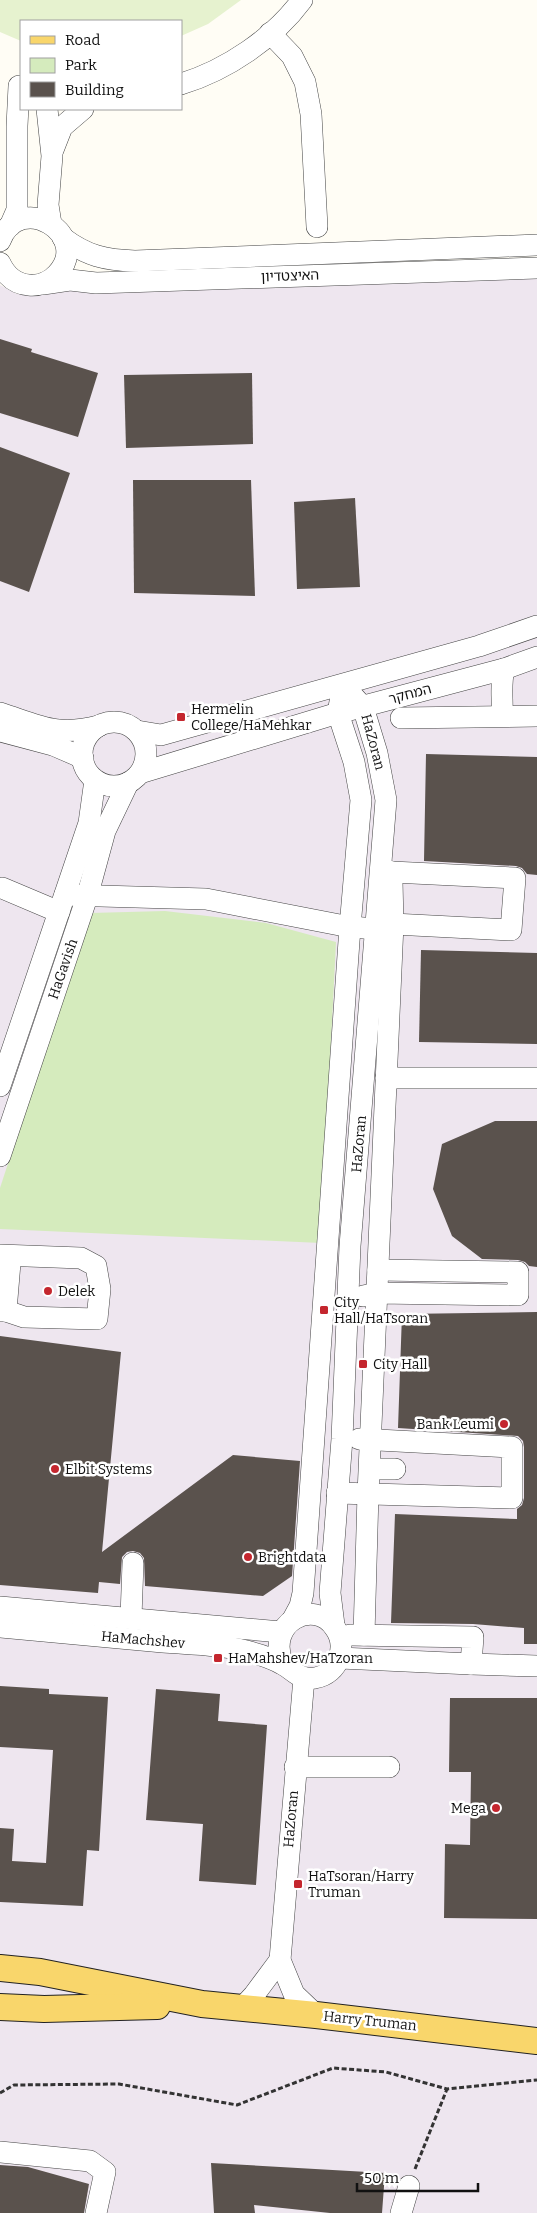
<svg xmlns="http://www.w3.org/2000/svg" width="537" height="2213" font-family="Bitter,'Noto Sans Hebrew',serif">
	<rect width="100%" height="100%" fill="#fffdf5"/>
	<path fill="#eee6ef" d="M537,275v1938h-537v-1928l17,9h13l25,-4z"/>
	<path fill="#d5ebbd" d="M165,911l101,12 70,19 -15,301 -321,-14v-41l90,-275z"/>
	<path fill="#e6f2cf" d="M0,0h241l-33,24 -27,12v-15h-160v20l-21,-9z"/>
	<g fill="#5a524d">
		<path d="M0,339l32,10 -1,3 67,21 -20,64 -78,-24z"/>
		<path d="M252,373l1,71 -127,4 -2,-73z"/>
		<path d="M0,447l70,26 -41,119 -29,-11z"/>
		<path d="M133,480h118l4,116 -121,-3z"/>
		<path d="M355,498l5,89 -63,2 -3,-87z"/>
		<path d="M426,754l111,3v118l-10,-1 -5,-6 -6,-2 -92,-5z"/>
		<path d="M421,950l116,3v91l-118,-2z"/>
		<path d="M495,1121h42v146l-8,-1 -4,-4 -7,-2 -36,-1 -30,-23 -19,-47 9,-45z"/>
		<path d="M537,1312v332h-13v-16l-51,-4 -82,-1 4,-109 122,5v-10l5,-4 2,-7v-51l-1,-6 -5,-5 -120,-8 4,-114z"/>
		<path d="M0,1336l121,16 -19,200 131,-97 67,6 -8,115 -29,20 -118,-10 -1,-28 -4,-5 -7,-2 -6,1 -5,5 -2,27 -21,-2 -1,11 -98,-8z"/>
		<path d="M0,1686l49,3v5l59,3 -9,154 -12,-1 -4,56 -83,-4v-74l14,1 -2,32 34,2 7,-113 -53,-3z"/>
		<path d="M156,1689l64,5 -2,27 49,4 -11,160 -57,-4 4,-57 -57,-4z"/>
		<path d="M450,1698h87v221l-93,-1 1,-74 25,1 1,-73h-22z"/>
		<path d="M211,2163l174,10 -3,40h-52l-76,-8 1,8h-41z"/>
		<path d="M0,2165l28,2 61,17 -5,29h-84z"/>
	</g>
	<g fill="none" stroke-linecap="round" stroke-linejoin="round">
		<g stroke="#444" stroke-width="22">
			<g id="minor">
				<path d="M270,33l22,23 13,26 6,32 6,113"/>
				<path d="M181,84c46,-14 93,-46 121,-84"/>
				<path d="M47,109l5,47 -4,49 3,19"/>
				<path d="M53,150l9,-23 21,-18"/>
				<path d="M10,226l7,-16v-84l2,-40"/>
				<path d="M63,238c24,18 42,22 72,23l402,-16"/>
				<path d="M0,241c20,-52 93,-5 57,33 -7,8 -18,12 -28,11 -14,-1 -23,-9 -29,-22"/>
				<path d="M43,284l27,-4 26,3 441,-15"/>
				<path d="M0,713c40,13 57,24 99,13"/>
				<path d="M502,716c1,-16 -2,-32 2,-47"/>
				<path d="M401,718l136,-2"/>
				<circle cx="114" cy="754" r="32"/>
				<path d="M0,731l53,14 30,13"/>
				<path d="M137,731l24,4 318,-89 58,-20"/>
				<path d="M140,773l198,-60 166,-44 33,-12"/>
				<path d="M2,888l57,24"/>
				<path d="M65,895l141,4 144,28 27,2 16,-5 118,6 4,-52 -123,-6 -11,-3"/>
				<path d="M386,1078h151"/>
				<path d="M0,1086l89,-263 6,-43"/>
				<path d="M0,1156l87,-259 18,-66 23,-48"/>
				<path d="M0,1255l81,3 15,8 4,23 -3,30 -73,-2 -18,-6"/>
				<path d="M0,1258l10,5 -4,48h-6"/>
				<path d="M363,1296l15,-3 140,2v-23l-140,-2"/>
				<path d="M370,1469h25"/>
				<path d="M337,1493l175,5v-51l-153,-8"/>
				<path d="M0,1607l281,25"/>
				<path d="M131,1617l2,-54"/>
				<path d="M293,1619l7,-13 3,-13 47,-666 11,-127 -7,-38 -16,-49 5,-28"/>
				<path d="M334,1625l-4,-32 12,-154 8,-193 36,-446 -9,-47 -14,-46 -20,-22"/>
				<path d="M0,1627c54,5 108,10 163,15 27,2 56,2 83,9 12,3 25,7 36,13 12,6 16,16 33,14 24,-4 33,-32 20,-50 -21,-31 -70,-5 -52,36"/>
				<path d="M364,1635l4,-141 25,-570 -1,-43"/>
				<path d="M340,1658l131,6 2,-27 -123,-2"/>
				<path d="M471,1664l66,2"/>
				<path d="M304,1678l-24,282 14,34 22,21"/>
				<path d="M295,1767h94"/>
				<path d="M242,2008l12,-13 26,-35"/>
				<path d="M0,2152l90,9 15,11 -9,41"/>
				<path d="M401,2213l8,-27"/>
			</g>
		</g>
		<g stroke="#222" stroke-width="28">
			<g id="major">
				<path d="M0,1968l40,4 162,32 114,11 221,26"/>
				<path d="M0,2007l44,2 113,-3"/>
			</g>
		</g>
		<g stroke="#333" stroke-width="3" stroke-dasharray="5 2.5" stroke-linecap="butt">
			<path d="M0,2093l14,-8 105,-1 118,21 96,-37 53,4 61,17 90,-9"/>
			<path d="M415,2169l32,-80"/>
		</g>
		<use href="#minor" stroke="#fff" stroke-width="21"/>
		<use href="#major" stroke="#f9d66b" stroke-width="26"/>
	</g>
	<g fill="#c4262e" stroke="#fff" stroke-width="2">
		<rect x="176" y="712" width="10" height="10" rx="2.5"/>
		<circle cx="48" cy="1291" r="5"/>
		<rect x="319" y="1305" width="10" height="10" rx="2.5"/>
		<rect x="358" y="1359" width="10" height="10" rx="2.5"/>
		<circle cx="504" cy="1424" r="5"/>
		<circle cx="55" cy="1469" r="5"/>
		<circle cx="248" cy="1557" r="5"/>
		<rect x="213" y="1653" width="10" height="10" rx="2.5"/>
		<circle cx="496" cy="1808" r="5"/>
		<rect x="293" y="1879" width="10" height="10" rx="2.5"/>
	</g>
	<g text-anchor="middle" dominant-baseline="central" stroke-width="5" stroke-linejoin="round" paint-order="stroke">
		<g font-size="14" fill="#111" stroke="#fff">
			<text transform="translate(290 276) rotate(-2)">האיצטדיון</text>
			<text transform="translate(410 694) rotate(-15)">המחקר</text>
			<text transform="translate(373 742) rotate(75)">HaZoran</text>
			<text transform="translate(63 969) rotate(-71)">HaGavish</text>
			<text transform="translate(359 1144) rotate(-85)">HaZoran</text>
			<text transform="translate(143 1640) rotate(5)">HaMachshev</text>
			<text transform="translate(291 1819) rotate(-85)">HaZoran</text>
			<text transform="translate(370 2021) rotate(6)">Harry Truman</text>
		</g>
		<g font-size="14" fill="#111" stroke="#fff" text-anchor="start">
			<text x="191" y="709">Hermelin<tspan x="191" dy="16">College/HaMehkar</tspan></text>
			<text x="58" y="1291">Delek</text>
			<text x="334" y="1302">City<tspan x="334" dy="16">Hall/HaTsoran</tspan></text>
			<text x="373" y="1364">City Hall</text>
			<text x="494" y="1424" text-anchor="end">Bank Leumi</text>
			<text x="65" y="1469">Elbit Systems</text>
			<text x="258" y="1557">Brightdata</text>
			<text x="228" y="1658">HaMahshev/HaTzoran</text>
			<text x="486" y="1808" text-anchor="end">Mega</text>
			<text x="308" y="1876">HaTsoran/Harry<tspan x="308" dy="16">Truman</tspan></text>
		</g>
	</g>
	<rect x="20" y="20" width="162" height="90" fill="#ffffff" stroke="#a0a0a0"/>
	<rect x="30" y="36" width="25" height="8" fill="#f9d66b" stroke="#a0a0a0"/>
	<text x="65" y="45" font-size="15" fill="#111111">Road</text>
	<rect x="30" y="58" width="25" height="15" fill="#d5ebbd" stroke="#a0a0a0"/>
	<text x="65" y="70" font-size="15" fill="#111111">Park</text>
	<rect x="30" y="82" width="25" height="15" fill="#5a524d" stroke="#a0a0a0"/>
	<text x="65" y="95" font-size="15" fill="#111111">Building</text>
	<path d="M357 2183v8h121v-8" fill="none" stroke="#111111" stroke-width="2.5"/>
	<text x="364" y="2183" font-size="15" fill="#111111" stroke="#ffffff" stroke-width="4" paint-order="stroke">50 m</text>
</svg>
